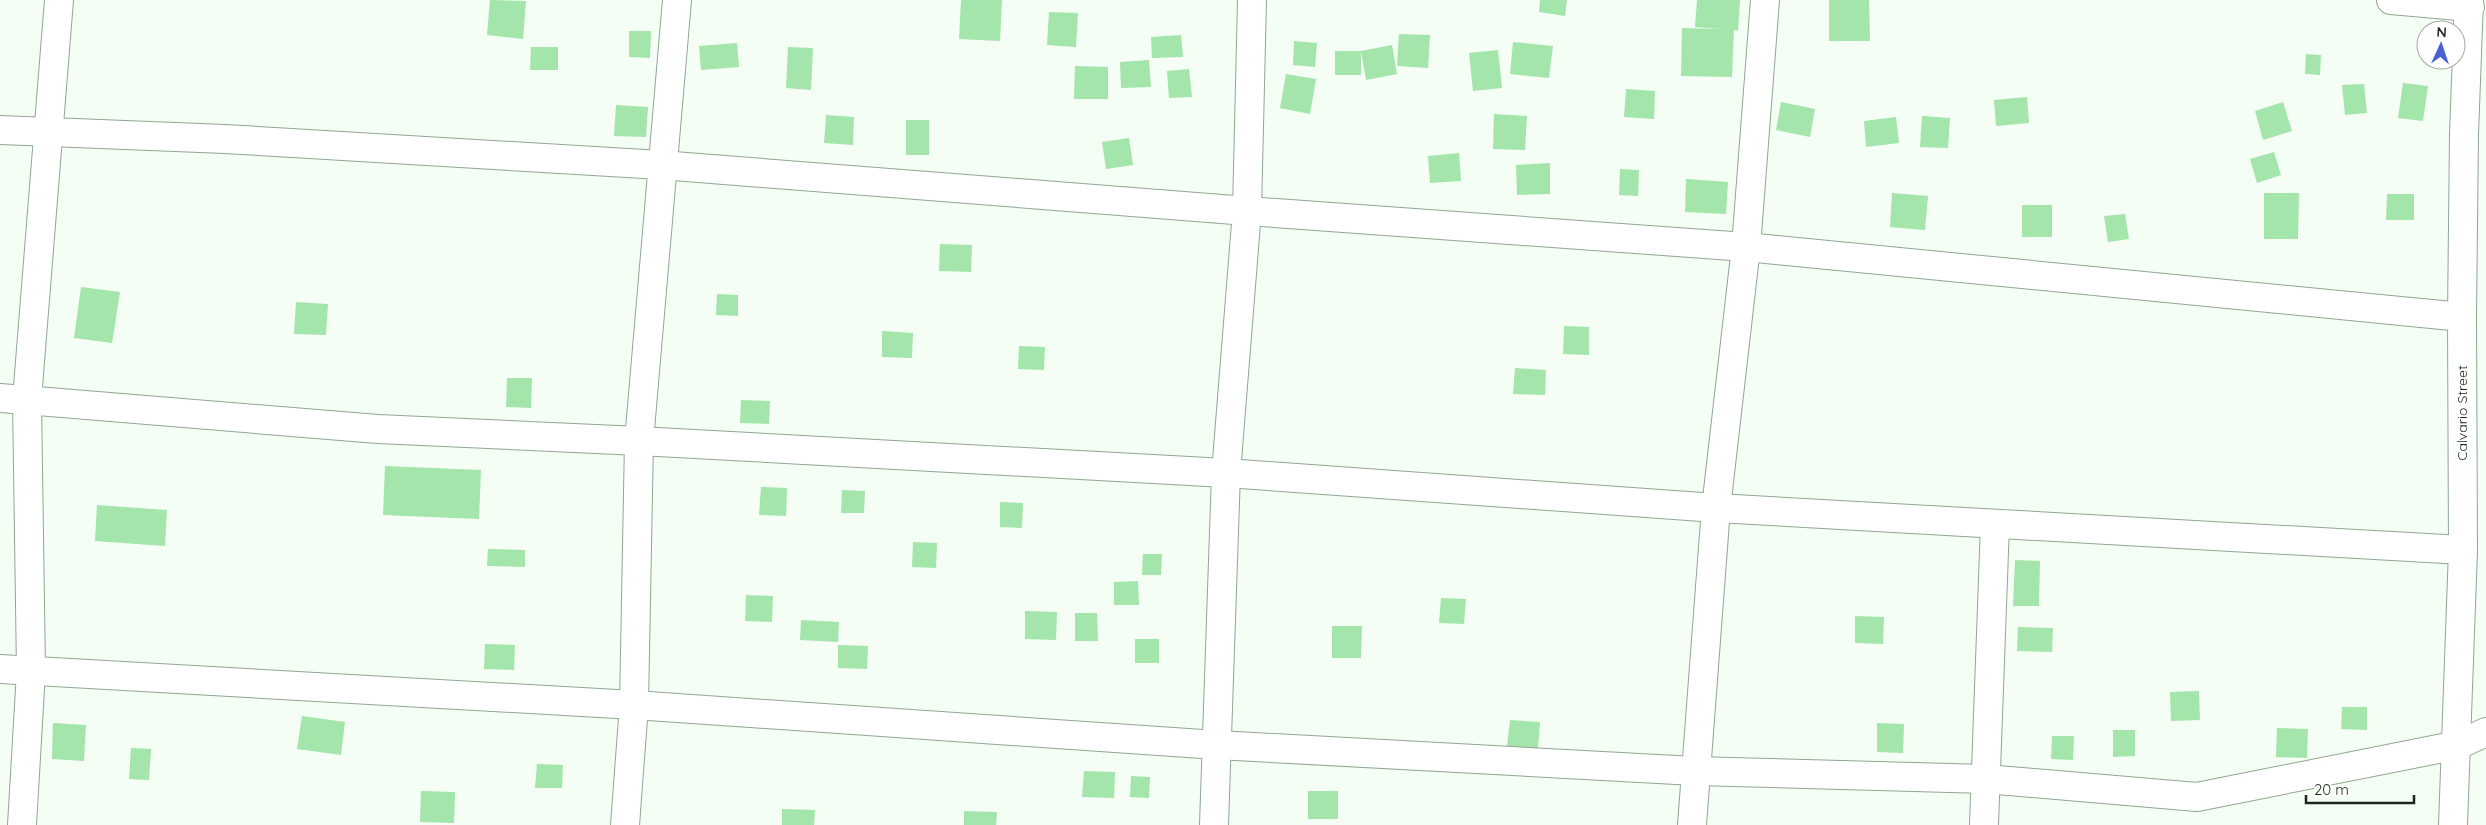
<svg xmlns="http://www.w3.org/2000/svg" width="2486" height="825" font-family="Quicksand,sans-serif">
	<rect width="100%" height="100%" fill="#f4fef4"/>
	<g fill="#a3e5ab">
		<path d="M490,0l36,1 -3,38 -36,-4z"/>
		<path d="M961,0h41l-2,41 -41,-2z"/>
		<path d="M1540,0h27l-2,16 -26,-4z"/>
		<path d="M1697,0h43l-2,31 -4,-1 -2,47 -51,-1 1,-48 38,1 -25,-2z"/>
		<path d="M1829,0h40l1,41h-41z"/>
		<path d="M1049,12l29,1 -2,34 -29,-2z"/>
		<path d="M629,31h22l-1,27 -21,-1z"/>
		<path d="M1399,34l31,1 -2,33 -31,-2z"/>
		<path d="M1181,35l2,22 -31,1 -1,-21z"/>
		<path d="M1294,41l23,2 -2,24 -22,-2z"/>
		<path d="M1513,42l40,4 -4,32 -39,-4z"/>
		<path d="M737,43l2,24 -38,3 -2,-24z"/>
		<path d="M1392,45l5,29 -31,6 -5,-29z"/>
		<path d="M531,47h27v23h-28z"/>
		<path d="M788,47l25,1 -2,42 -25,-2z"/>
		<path d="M1498,50l4,38 -29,3 -4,-38z"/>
		<rect x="1335" y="51" width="26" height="24"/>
		<path d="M2306,54l15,1 -1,20 -15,-1z"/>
		<path d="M1149,60l2,27 -30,1 -1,-26z"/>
		<path d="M1075,66l33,1v32h-34z"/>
		<path d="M1189,69l3,28 -23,1 -2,-27z"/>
		<path d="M1286,74l30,5 -6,35 -30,-6z"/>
		<path d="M2403,83l25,3 -5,35 -25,-3z"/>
		<path d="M2364,84l3,29 -22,2 -3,-30z"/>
		<path d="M1626,89l29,2 -1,28 -30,-2z"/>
		<path d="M2027,97l2,26 -33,3 -2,-26z"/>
		<path d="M1781,102l34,7 -5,28 -34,-7z"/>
		<path d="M2283,102l9,29 -29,9 -8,-29z"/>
		<path d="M616,105l32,2 -2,30 -32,-1z"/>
		<path d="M1494,114l33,2 -2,34 -32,-1z"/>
		<path d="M826,115l28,2 -1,28 -29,-2z"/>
		<path d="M1922,116l28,2 -2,30 -28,-1z"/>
		<path d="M1896,117l3,26 -33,4 -2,-26z"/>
		<rect x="906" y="120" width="23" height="35"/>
		<path d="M1129,138l4,27 -27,4 -4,-27z"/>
		<path d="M2274,152l7,23 -24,8 -7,-24z"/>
		<path d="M1459,153l2,28 -31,2 -2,-27z"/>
		<path d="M1550,163v31l-33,1 -1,-30z"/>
		<path d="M1620,169l19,1 -1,26 -19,-1z"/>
		<path d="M1686,179l42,3 -2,32 -41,-2z"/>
		<path d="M1892,193l36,3 -3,34 -35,-3z"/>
		<path d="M2264,193h35l-1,46h-34z"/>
		<path d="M2387,194h27v26h-28z"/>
		<rect x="2022" y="205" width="30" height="32"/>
		<path d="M2125,214l4,25 -21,3 -4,-26z"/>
		<path d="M940,244l32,1 -1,27 -32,-1z"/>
		<path d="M81,287l39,5 -8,51 -38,-5z"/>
		<path d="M717,294l21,1v21l-22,-1z"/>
		<path d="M296,302l32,2 -2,31 -32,-1z"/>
		<path d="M1564,326l25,1v28l-26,-1z"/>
		<path d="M882,331l31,2 -1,25 -30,-1z"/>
		<path d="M1019,346l26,1 -1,23 -26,-1z"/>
		<path d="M1515,368l31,2 -1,25 -32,-1z"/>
		<path d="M507,378h25l-1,30 -25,-1z"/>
		<path d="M741,400l29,1 -1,23 -29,-1z"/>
		<path d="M385,466l96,4 -2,49 -96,-4z"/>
		<path d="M761,487l26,1 -1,28 -27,-1z"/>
		<path d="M842,490l23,1 -1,22h-23z"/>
		<path d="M1000,502l23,1 -1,25 -22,-1z"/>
		<path d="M97,505l70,5 -2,36 -70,-5z"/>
		<path d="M913,542l24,1 -1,25 -24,-1z"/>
		<path d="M488,549l37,1v17l-38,-1z"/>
		<path d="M1143,554h19l-1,21h-19z"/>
		<path d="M2015,560l25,1 -1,45h-26z"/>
		<path d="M1138,581l1,24h-25v-23z"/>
		<path d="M746,595l27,1 -1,26 -27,-1z"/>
		<path d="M1441,598l25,1 -2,25 -25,-1z"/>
		<path d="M1025,611l32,1 -1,28 -31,-1z"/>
		<path d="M1075,613h22l1,28h-23z"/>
		<path d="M1855,616l29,1 -1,27 -28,-1z"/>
		<path d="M801,620l38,2 -1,20 -38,-2z"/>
		<path d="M1332,626h30l-1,32h-29z"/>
		<path d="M2018,627l35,1 -1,24 -35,-1z"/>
		<rect x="1135" y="639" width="24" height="24"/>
		<path d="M485,644l30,1 -1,25 -30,-1z"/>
		<path d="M838,645l30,1 -1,23 -29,-1z"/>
		<path d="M2199,691l1,29 -29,1 -1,-29z"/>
		<path d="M2342,707h25v23l-26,-1z"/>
		<path d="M302,716l43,6 -4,33 -44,-6z"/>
		<path d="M1510,720l30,2 -2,27 -31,-3z"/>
		<path d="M53,723l33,2 -2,36 -32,-2z"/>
		<path d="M1877,723l27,1 -1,29 -26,-1z"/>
		<path d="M2277,728l31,1 -1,29 -31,-1z"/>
		<path d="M2113,730h22v26l-22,1z"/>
		<path d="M2052,736h22l-1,24 -22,-1z"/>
		<path d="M131,748l20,1 -2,31 -20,-1z"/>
		<path d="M537,764l26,1 -1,23h-27z"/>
		<path d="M1084,771l31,1 -1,26 -32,-1z"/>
		<path d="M1131,776l19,1 -1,21 -19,-1z"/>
		<path d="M421,791l34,1 -1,31 -34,-1z"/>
		<rect x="1308" y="791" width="30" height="28"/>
		<path d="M782,809l33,1 -1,15h-32z"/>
		<path d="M964,811l33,1 -1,13h-32z"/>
	</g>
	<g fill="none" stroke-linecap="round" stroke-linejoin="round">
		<g stroke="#8fa791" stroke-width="30">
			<g id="street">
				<path d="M2391,0l79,7"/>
				<path d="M0,130l225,9 436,26 586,46 499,36 716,70"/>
				<path d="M0,398l378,31 261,12 587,32 490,35 747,42"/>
				<path d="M0,669l634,36 583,40 478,26 291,8 211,18 261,-52 28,-13"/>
				<path d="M22,825l9,-153 -4,-273 32,-399"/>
				<path d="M625,825l9,-120 5,-264 38,-441"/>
				<path d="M1214,825l12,-352 21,-262 5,-211"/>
				<path d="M1692,825l24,-317 30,-261 19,-247"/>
				<path d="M1984,825l11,-301"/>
				<path d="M2453,825l10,-275 -1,-233 2,-183 5,-134"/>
			</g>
		</g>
		<use href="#street" stroke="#fff" stroke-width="28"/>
	</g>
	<g text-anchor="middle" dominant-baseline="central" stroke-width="4" stroke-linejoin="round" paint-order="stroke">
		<g font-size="14" fill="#1d271e" stroke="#fff">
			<text transform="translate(2462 413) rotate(-90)">Calvario Street</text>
		</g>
	</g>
	<g transform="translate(2441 45) rotate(3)"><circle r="24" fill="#ffffff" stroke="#a5a9a5"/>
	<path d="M0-4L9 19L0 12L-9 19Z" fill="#4960d4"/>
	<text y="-8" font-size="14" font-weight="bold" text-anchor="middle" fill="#1d271e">N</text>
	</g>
	<path d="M2306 795v8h108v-8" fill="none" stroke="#1d271e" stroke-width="2.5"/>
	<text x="2314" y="795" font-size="15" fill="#1d271e" stroke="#ffffff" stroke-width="4" paint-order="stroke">20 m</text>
</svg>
